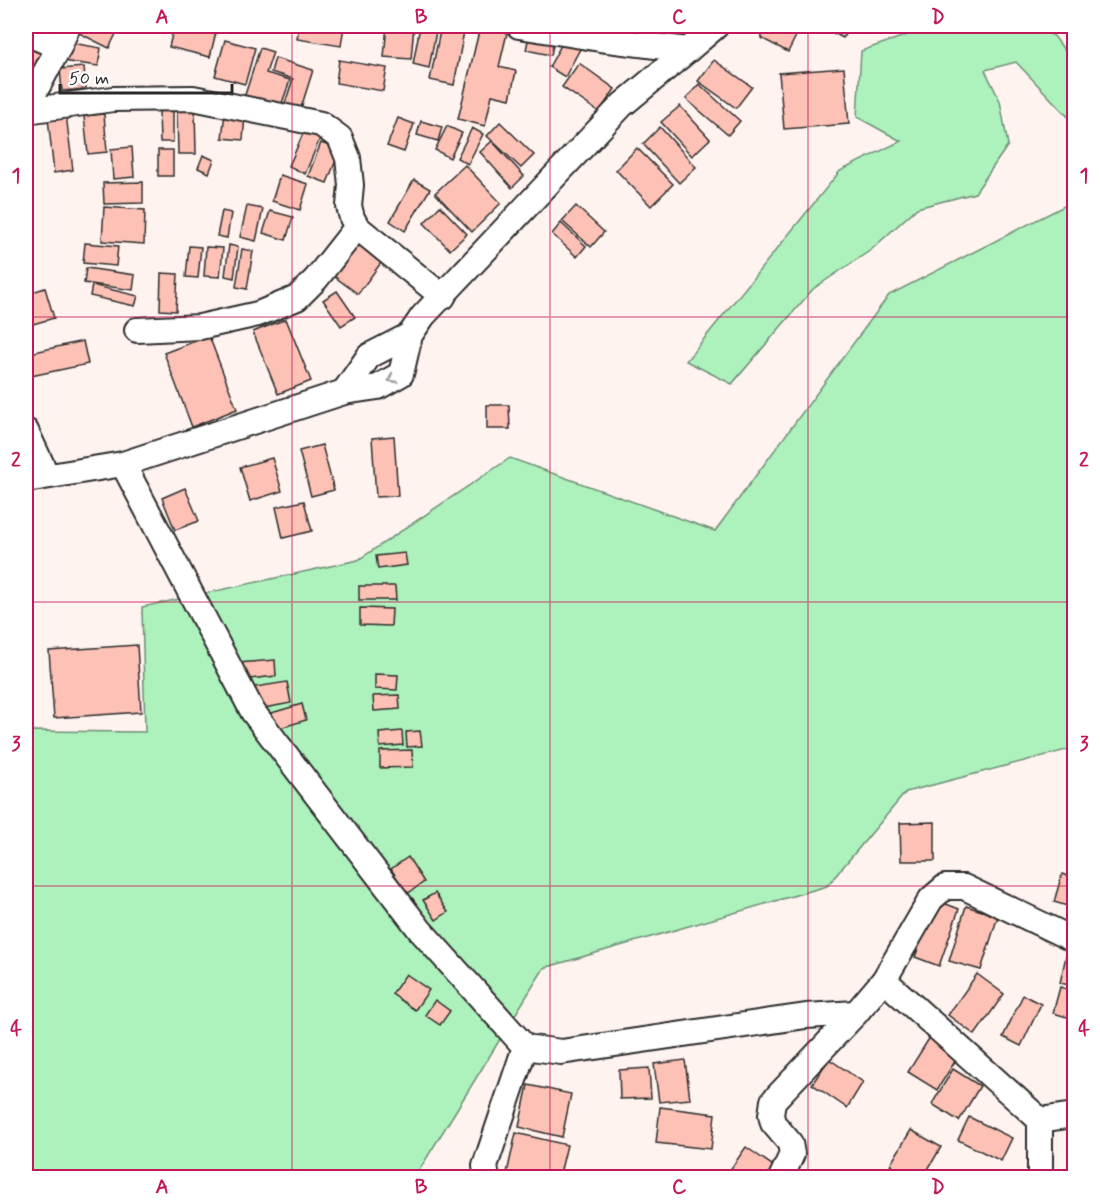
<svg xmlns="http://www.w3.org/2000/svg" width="1100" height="1203" font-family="Mynerve,sans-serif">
	<rect width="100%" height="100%" fill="#fff3f0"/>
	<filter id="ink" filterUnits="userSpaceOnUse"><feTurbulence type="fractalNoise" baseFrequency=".0167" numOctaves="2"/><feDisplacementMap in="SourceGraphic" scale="12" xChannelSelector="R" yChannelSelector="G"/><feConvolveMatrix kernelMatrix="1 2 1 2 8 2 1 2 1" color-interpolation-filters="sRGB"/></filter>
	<g filter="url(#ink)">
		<g fill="#adf1bc" stroke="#6c8e74" stroke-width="1.5">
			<path d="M933,26h101l20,10 20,27v60l-58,-61 -31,8 15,31 8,44 -33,48 -58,15 -46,42 -58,39 -81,95 -46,-23 154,-190 61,-30 -44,-24 4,-66z"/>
			<path d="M1074,201v547l-168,44 -79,94 -283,82 -129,209 -389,1v-447l119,1 -3,-125 216,-47 152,-102 205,73 174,-236z"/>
		</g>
		<g fill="#fdc2b5" stroke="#2b2b2b" stroke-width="1.5">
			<path d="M81,26h39l-11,22 -32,-16z"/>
			<path d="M174,26h15l27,6 -6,25 -41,-10z"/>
			<path d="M299,26h45l-3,20 -44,-7z"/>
			<path d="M387,26h27l-3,33 -27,-2z"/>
			<path d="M420,26h17l-8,42 -16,-4z"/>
			<path d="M441,26h24l-11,59 -24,-5z"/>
			<path d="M767,26h22l10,4 -11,22 -27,-14z"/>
			<path d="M820,26h30l-7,12z"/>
			<path d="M480,27l27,6 -8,34 17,4 -6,28 -18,-4 -7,31 -27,-7z"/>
			<path d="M530,31l25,5 -4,19 -25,-5z"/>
			<path d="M565,38l16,9 -16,30 -16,-10z"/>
			<path d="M225,40l30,8 -10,36 -30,-8z"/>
			<path d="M66,42l35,6 -3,18 -35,-5z"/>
			<path d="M32,44l17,8 -23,44v-40z"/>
			<path d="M260,48l13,4 -7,21 24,7 -10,29 -36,-11z"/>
			<path d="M275,58l38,12 -13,41 -16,-5 9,-27 -22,-7z"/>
			<path d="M339,60l48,8 -4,23 -47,-8z"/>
			<path d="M714,60l38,27 -16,21 -38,-27z"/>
			<path d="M579,63l36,26 -16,23 -37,-25z"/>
			<path d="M84,67l2,22 -24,2 -2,-22z"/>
			<path d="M844,68l5,56 -65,5 -5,-56z"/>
			<path d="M699,84l41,37 -12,14 -42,-36z"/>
			<path d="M680,106l30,33 -18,17 -31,-34z"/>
			<path d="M65,107l8,63 -19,3 -7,-64z"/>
			<path d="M195,109l1,45h-18l-1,-44z"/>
			<path d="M159,111h14v31h-13z"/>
			<path d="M225,113l20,2 -2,25 -21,-2z"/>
			<path d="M104,114l3,38 -19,2 -4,-38z"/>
			<path d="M398,118l16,6 -10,28 -17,-6z"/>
			<path d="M421,121l21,6 -4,14 -21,-6z"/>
			<path d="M500,122l34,33 -13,13 -34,-32z"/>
			<path d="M447,126l15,7 -12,25 -15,-8z"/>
			<path d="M660,127l36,40 -17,16 -36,-39z"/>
			<path d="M472,128l11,6 -15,30 -11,-6z"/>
			<path d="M305,129l16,7 -16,38 -16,-8z"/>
			<path d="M492,141l32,35 -12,12 -32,-36z"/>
			<path d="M321,143l19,7 -13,33 -19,-7z"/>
			<path d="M132,147l2,30 -21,2 -2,-30z"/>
			<path d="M637,148l36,36 -22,22 -35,-36z"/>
			<rect x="158" y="150" width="15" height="26"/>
			<path d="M203,155l11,5 -5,13 -11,-5z"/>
			<path d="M465,165l36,38 -29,29 -37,-39z"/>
			<path d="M280,175l28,9 -8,26 -28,-9z"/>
			<path d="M414,180l16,9 -25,42 -15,-10z"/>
			<path d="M143,182v21l-39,1 -1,-21z"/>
			<path d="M247,206l16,3 -7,32 -16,-4z"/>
			<path d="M440,206l27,28 -17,16 -26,-27z"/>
			<path d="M576,206l28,26 -13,15 -29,-26z"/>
			<path d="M104,207l41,3 -1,34 -42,-3z"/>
			<path d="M222,211l9,2 -4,25 -10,-2z"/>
			<path d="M270,211l23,6 -7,23 -23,-7z"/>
			<path d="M561,223l25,23 -9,11 -25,-23z"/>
			<path d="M359,236l27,20 -28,38 -27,-20z"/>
			<path d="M85,243l33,3 -2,20 -33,-3z"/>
			<path d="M229,245l9,2 -4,31 -9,-2z"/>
			<path d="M189,246l12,1 -3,31 -12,-1z"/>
			<path d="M206,247l17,1 -3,29 -16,-1z"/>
			<path d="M242,249l11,2 -6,38 -11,-2z"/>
			<path d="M86,268l49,7 -2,15 -49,-7z"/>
			<path d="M161,273l17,1 -2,37 -16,-1z"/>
			<path d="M92,285l46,11 -3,10 -45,-10z"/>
			<path d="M45,288l9,30 -28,8v-32z"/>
			<path d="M337,291l18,26 -14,9 -18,-26z"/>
			<path d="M286,319l25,62 -33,13 -25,-62z"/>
			<path d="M209,336l28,73 -45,18 -28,-74z"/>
			<path d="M83,341l5,23 -62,13v-23z"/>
			<path d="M487,405h22l1,24h-23z"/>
			<path d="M394,436l4,60 -22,1 -4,-59z"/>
			<path d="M322,445l12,45 -23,6 -12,-45z"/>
			<path d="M272,458l10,33 -32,10 -10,-34z"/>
			<path d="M185,488l14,33 -24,9 -13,-32z"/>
			<path d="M304,501l8,30 -29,7 -7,-31z"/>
			<path d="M405,553l2,12 -29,4 -2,-13z"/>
			<path d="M359,586h36l1,14h-37z"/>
			<path d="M360,608l32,1 -1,17 -31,-1z"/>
			<path d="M137,645l4,67 -87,6 -5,-67z"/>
			<path d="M275,660l1,16 -36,4 -2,-17z"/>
			<path d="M375,674l23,1 -1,15 -22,-1z"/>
			<path d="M287,682l4,21 -32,6 -4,-22z"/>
			<path d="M399,695l1,14 -26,2 -1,-15z"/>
			<path d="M302,704l4,16 -33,10 -5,-16z"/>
			<path d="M402,731l1,14 -23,2 -1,-14z"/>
			<path d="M420,731l2,15 -15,1 -1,-15z"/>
			<path d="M412,750l1,17 -33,1v-17z"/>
			<path d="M935,822v39h-34l-1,-38z"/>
			<path d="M408,857l16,25 -17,12 -16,-25z"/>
			<path d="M1062,874l12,4v30l-20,-6z"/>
			<path d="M435,893l13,19 -12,8 -13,-20z"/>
			<path d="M936,900l23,9 -20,57 -24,-9z"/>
			<path d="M966,906l32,10 -17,54 -32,-9z"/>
			<path d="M1066,956l8,2v28l-14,-3z"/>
			<path d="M406,974l23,16 -14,20 -23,-16z"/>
			<path d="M977,974l27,20 -29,41 -27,-20z"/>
			<path d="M1060,987l14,4v28l-21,-6z"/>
			<path d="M1023,995l18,9 -20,42 -18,-9z"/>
			<path d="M435,1000l15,11 -10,14 -15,-10z"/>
			<path d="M930,1037l29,18 -22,35 -29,-18z"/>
			<path d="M829,1059l34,23 -16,26 -35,-24z"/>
			<path d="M685,1060l5,39 -31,3 -5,-38z"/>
			<path d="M649,1068l2,30 -31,1 -1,-29z"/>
			<path d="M953,1069l27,17 -21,35 -27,-17z"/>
			<path d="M528,1085l43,9 -9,43 -43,-10z"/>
			<path d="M660,1107l55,7 -4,35 -55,-6z"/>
			<path d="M969,1117l43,21 -11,23 -43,-21z"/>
			<path d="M911,1130l30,17 -18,31h-12l-21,-13z"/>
			<path d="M516,1133l51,12 -8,33h-34l-18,-5z"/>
			<path d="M746,1147l33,23 -5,8 -49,-1z"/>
		</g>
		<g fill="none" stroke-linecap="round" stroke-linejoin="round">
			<g stroke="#2b2b2b" stroke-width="28">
				<g id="minor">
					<path d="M519,26l81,13 88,11"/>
					<path d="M26,33l33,14"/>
					<path d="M26,108l33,-61 9,-21"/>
					<path d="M26,111l87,-12 80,-1 128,26 19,14 8,20 3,27 -2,21 3,12 5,9 86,70"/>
					<path d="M137,330l63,-3 58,-13 39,-16 19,-19 41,-52"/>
					<path d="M344,392l25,-36 41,-21"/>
					<path d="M26,431l21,45"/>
					<path d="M123,464l130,248 167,218 105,117 36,5 245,-36 50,-3"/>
					<path d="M26,480l97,-16 221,-72 34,-5 23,-13 9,-39 13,-19 199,-211 66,-55 28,-24"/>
					<path d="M884,980l156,140 34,-5"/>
					<path d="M487,1178l-2,-12 40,-119"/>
					<path d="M781,1178l11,-24 -2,-11 -17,-20 -2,-8 2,-14 83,-88 28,-33 47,-81 14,-12h19l110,53"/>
					<path d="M1040,1178v-58"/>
				</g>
			</g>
			<use href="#minor" stroke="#fff" stroke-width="24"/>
		</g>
		<defs><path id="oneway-chevron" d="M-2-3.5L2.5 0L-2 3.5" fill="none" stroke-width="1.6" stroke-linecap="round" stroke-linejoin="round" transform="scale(1.5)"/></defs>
		<use stroke="#a0a0a0" href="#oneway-chevron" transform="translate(392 379) rotate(150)"/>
	</g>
	<path fill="none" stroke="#c2185b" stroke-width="1.5" stroke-opacity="0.55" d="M292,26v1152M550,26v1152M808,26v1152M26,317h1048M26,602h1048M26,886h1048"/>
	<rect width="1100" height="1203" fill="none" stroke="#fff" stroke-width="66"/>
	<path d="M60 84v9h172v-9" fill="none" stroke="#2b2b2b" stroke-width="3"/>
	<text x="69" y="84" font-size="18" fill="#2b2b2b" stroke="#ffffff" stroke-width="4.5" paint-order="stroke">50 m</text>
	<rect x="33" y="33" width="1034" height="1137" fill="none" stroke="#c2185b" stroke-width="2"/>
	<g font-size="20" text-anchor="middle" font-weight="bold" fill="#c2185b">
		<text x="162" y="23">A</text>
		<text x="421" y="23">B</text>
		<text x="679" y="23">C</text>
		<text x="938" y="23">D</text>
		<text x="16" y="182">1</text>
		<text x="1084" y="182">1</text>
		<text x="16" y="466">2</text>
		<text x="1084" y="466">2</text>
		<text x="16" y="750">3</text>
		<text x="1084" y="750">3</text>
		<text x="16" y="1035">4</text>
		<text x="1084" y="1035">4</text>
		<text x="162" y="1193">A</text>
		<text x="421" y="1193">B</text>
		<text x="679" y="1193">C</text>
		<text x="938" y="1193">D</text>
	</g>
</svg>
